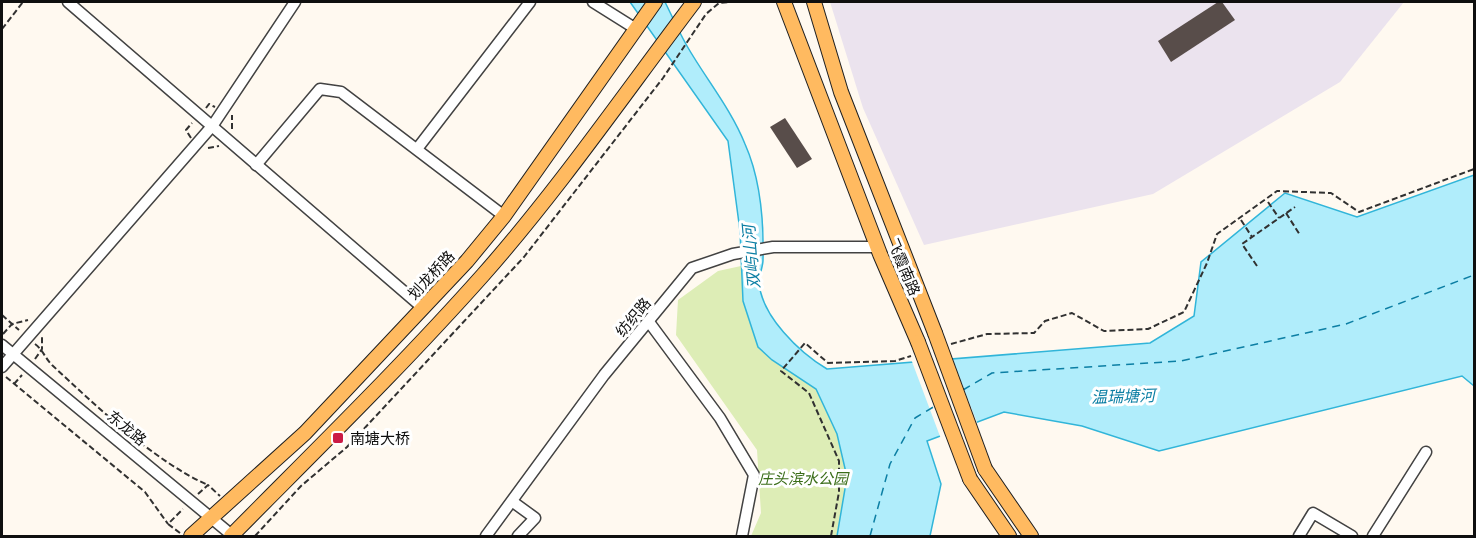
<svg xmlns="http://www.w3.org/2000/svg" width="1476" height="538" font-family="'Source Serif 4','Noto Sans SC',serif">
	<rect width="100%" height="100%" fill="#fff9f0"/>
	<path fill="#ebe3ee" d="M830,2h574l-64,80 -187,112 -229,51 -61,-137z"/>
	<path fill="#ddedb6" d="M741,266l2,35 15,46 14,13 44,29 21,45 10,43 -10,59h-86l10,-23 -4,-63 -81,-115 2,-35 40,-29z"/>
	<path fill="#b0edfb" stroke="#31b5d9" stroke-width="1.5" d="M630,2h35c7,14 14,30 22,44 19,33 44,63 58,98 16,36 19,77 18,116 0,7 -4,15 -4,22 2,34 41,71 68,87l323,-26 44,-27 7,-54 84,-69 72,24 117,-42v211l-12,-10 -303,75 -77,-25 -78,-14 -77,29 14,43 -11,52h-93l10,-59 -10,-43 -21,-45 -44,-29 -14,-13 -15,-46 -3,-70 -12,-90z"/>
	<path fill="#fff9f0" d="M951,356l27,69 -37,14 -30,-80z"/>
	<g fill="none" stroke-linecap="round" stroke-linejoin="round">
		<g stroke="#0c7fa4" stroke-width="1.5" stroke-dasharray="8 6" stroke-linecap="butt">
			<path d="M963,390l29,-17 189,-12 165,-37 128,-49"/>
			<path d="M870,536l20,-72 25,-46 20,-12"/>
		</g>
	</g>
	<g fill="#584d4a">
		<path d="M1218,2h4l13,18 -64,42 -13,-21z"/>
		<path d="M785,118l27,41 -15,9 -27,-41z"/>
	</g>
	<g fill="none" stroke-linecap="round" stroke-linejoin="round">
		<g stroke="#424242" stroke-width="13">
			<g id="minor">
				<path d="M68,2l355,306"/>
				<path d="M593,2l43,27"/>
				<path d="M417,149l113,-147"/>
				<path d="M256,165l64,-76 21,3 163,124"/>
				<path d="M649,322l71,96 34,57 -12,61"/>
				<path d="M2,345l231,191"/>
				<path d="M2,367l211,-242 82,-123"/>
				<path d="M513,502l22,16 -17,18"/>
				<path d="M486,536l118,-161 88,-107 41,-14 40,-7h104"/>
				<path d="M1299,536l14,-23 39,23"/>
				<path d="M1373,536l53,-84"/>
			</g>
		</g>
		<g stroke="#202020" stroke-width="16">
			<g id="major">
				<path d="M784,2l96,252 38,88"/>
				<path d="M814,2l27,90 94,241"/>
				<path d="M985,469l46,67"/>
				<path d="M970,479l39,57"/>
				<path d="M191,536l114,-103 162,-172 37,-45 151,-214"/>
				<path d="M231,536c85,-86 172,-171 252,-261 76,-86 142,-182 211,-273"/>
			</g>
		</g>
		<g stroke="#313131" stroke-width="2" stroke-dasharray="6 3" stroke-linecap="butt">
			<path d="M2,29l21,-27"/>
			<path d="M206,108l3,-4 6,3"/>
			<path d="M232,129v-14"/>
			<path d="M191,138l-5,-8 6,-7"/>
			<path d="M208,148l11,-2"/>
			<path d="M1268,202l11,16"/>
			<path d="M1286,213l14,22"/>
			<path d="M1241,220l11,17"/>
			<path d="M1257,266l-15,-22 53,-37"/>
			<path d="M2,315l17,15"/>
			<path d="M3,334l9,-10 16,-4"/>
			<path d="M35,344c8,6 10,14 17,21 43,40 103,97 156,120"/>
			<path d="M951,344l36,-10 47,-1 11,-12 27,-8 32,18 44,-2 36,-17 23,-49 10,-29 60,-43 54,2 28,19 115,-43"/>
			<path d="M35,359l7,-10v-12"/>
			<path d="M6,377l139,115 23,32"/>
			<path d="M14,384l8,-9"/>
			<path d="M198,494l10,-9 12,11"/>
			<path d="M180,533l-12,-9 15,-15"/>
			<path d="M255,536l46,-50 46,-39 177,-190 139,-179 43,-64 13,-11 12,-1"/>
			<path d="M831,536l8,-44v-31l-30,-68 -28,-22 24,-28 23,20 67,-2 16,-5"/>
		</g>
		<use href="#minor" stroke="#fff" stroke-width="10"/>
		<use href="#major" stroke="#ffba60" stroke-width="14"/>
		<g stroke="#202020" stroke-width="16" stroke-linecap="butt">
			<g id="major-bridge">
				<path d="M935,333l50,136"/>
				<path d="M918,342l52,137"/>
			</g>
		</g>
		<use href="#major-bridge" stroke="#ffba60" stroke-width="14"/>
	</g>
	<rect fill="#cb1a44" stroke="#fff" stroke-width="2" x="332" y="432" width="12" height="12" rx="3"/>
	<g text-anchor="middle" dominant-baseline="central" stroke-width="6" stroke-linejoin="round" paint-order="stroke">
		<g font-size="15" fill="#0f0f0f" stroke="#fff">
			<text transform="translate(904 267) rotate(67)">飞霞南路</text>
			<text transform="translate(431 275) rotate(-47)">划龙桥路</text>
			<text transform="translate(633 317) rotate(-50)">纺织路</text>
			<text transform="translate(127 428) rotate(39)">东龙路</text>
		</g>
		<g font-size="15" fill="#0f0f0f" stroke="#fff" text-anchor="start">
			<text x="350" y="438">南塘大桥</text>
		</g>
		<g font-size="15" font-style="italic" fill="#3a6d19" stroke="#fff">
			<text x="803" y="478">庄头滨水公园</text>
		</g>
		<g font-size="16" font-style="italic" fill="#0c7fa4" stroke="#fff">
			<text transform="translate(751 257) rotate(-95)">双屿山河</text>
			<text transform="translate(1123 396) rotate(-2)">温瑞塘河</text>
		</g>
	</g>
	<rect width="1476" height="538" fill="none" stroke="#0f0f0f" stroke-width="6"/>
</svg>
